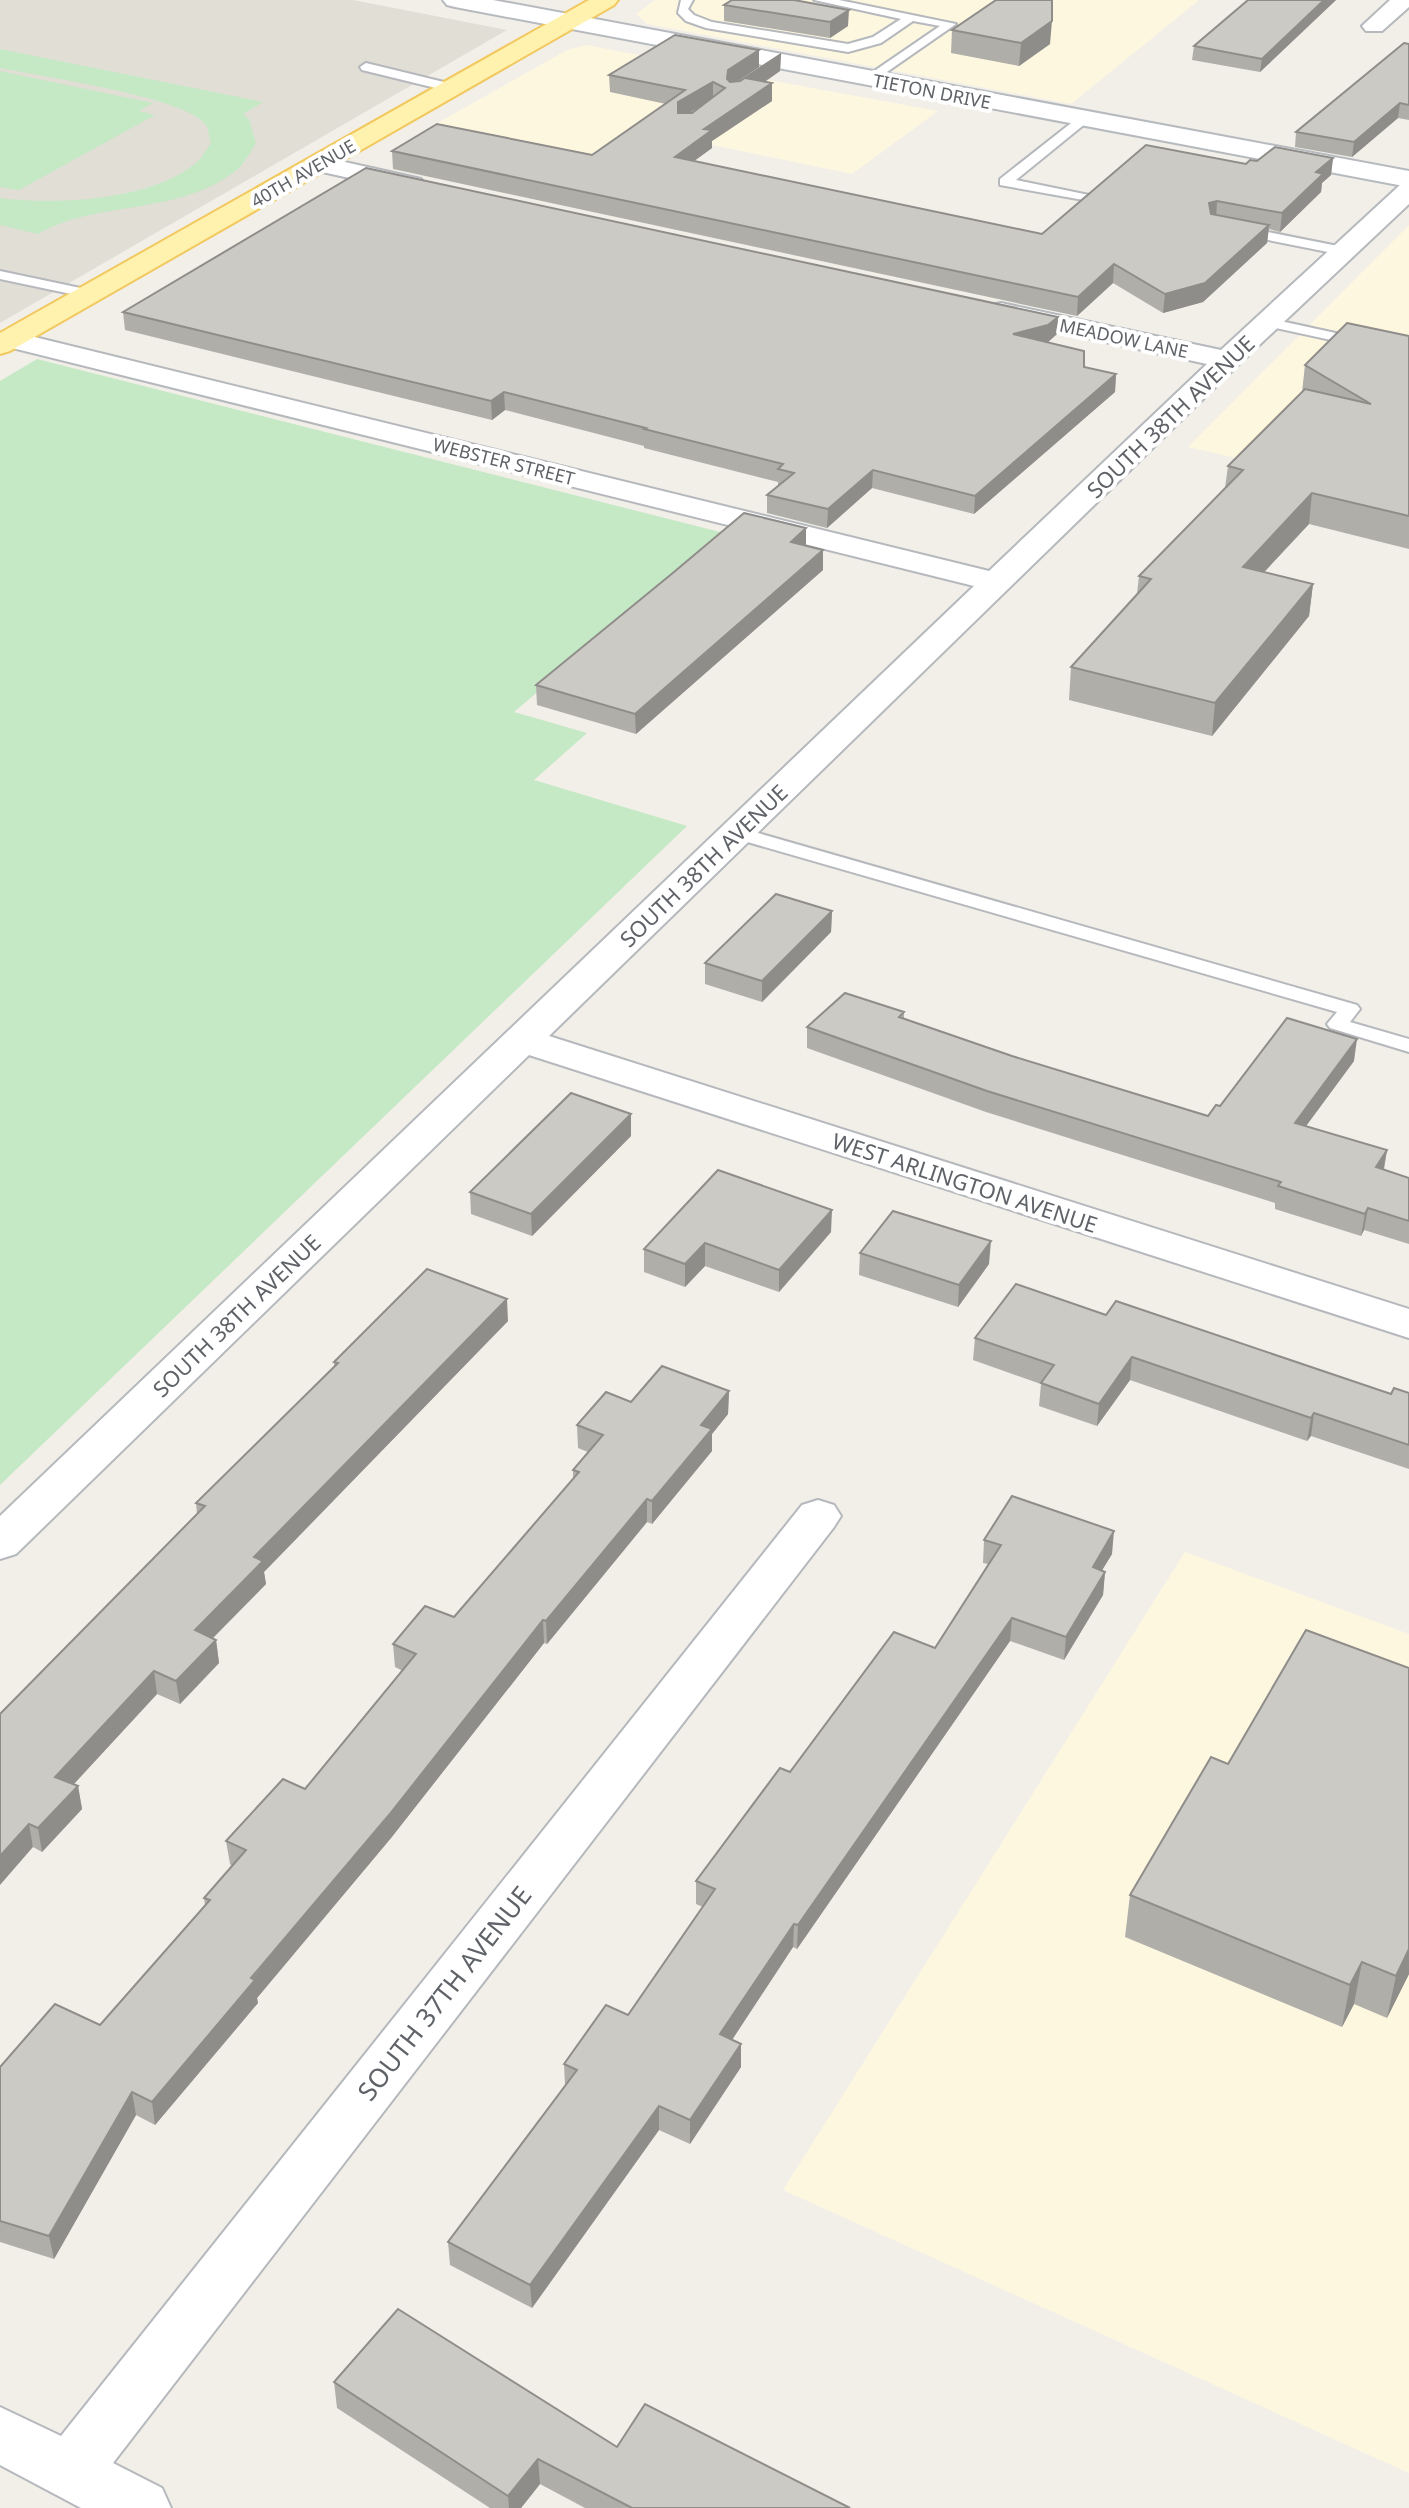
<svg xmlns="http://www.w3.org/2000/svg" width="1409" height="2508" font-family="'Noto Sans',sans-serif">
	<rect width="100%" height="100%" fill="#f1efe8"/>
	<g fill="#fef7e0">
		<path d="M655,0h544l-128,104 -424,-80 -11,-10z"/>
		<path d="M587,45l138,27 213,39 -86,63 -206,-43 -44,29 -168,-35 133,-75z"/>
		<path d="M1409,225v273l-221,-51z"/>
		<path d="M1185,1552l224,82v839l-626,-283z"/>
	</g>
	<path fill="#e1ded6" d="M0,0h353l154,30 -507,293z"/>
	<g fill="#c5e8c5">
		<path d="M0,49l263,53 -20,12 6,5 7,24c-5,8 -11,19 -18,26 -59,48 -140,30 -200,65l-38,-9v-27c57,7 150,3 196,-35 6,-5 10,-13 15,-20 -2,-4 -2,-14 -5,-18 -19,-28 -168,-49 -206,-57z"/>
		<path d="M0,71l153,32 -14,8 16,4 -136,75 -19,-3z"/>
		<path d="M37,359l687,174 -210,179 73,21 -53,47 153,46 -687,659v-1104z"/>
	</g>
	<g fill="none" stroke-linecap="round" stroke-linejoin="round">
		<g stroke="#b5b8bc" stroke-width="4">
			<g id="lane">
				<path d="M681,0h12l-5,9 6,6 18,7 136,22 25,-7 28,-18 -87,-19h25l117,24 -85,59 -6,-4 2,-3 73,-50 -27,-5 -32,22 -33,9 -142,-24 -20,-7 -8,-8z"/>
				<path d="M366,63l90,22 2,3 -6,4 -90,-22 -2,-3z"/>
				<path d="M1080,116l11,3 -75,61 73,15v6l-89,-16v-6z"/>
				<path d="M1238,226l105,21 7,4 -7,4 -110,-22v-6z"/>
				<path d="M0,271l90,19 7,4 -7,4 -90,-19z"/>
				<path d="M1267,318l142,31v8l-147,-32v-6z"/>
				<path d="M737,827l620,178 3,4 -10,13 59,17v13l-79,-24 -3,-4 10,-12 -607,-175 -2,-4 2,-4z"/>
			</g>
		</g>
		<g stroke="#b5b8bc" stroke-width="4">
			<g id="street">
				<path d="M1390,0h19v7l-27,24h-16l-4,-5z"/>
				<path d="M318,156l103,23 4,5 -4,5 -9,3 -103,-23 -4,-5 4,-5z"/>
				<path d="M1409,182v22l-172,162 -688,670 860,273v29l-880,-283 -513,499 -16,5v-43l974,-930 -974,-241v-12l10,-2 979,240 218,-207 -216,-47 -4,-6 4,-6 10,-2 220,47 179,-165z"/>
				<path d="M818,1500l16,5 7,11 -7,11 -721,936 49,25 9,20h-90l-81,-43v-58l61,29 741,-931z"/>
			</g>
		</g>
		<g stroke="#b6babf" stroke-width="4">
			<path id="secondary" d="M443,0h50l916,171v16l-954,-180 -8,-2z"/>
		</g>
		<g stroke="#f2c960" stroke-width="4">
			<path id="primary" d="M589,0h29l-4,5 -604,346 -10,3v-21z"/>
		</g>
		<use href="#lane" fill="#fff" fill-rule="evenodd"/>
		<use href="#street" fill="#fff" fill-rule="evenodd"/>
		<use href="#secondary" fill="#fff" fill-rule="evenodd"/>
		<use href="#primary" fill="#fff2af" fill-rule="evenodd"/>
	</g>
	<g fill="#afaea9">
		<path d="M732,0l116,26 -18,12 -106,-17v-16z"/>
		<path d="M1248,0h88l-76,72 -68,-12 2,-14z"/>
		<path d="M952,30l98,14 -31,22 -68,-13z"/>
		<path d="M1409,44v76l-11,-2 -46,39 -57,-10 1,-15z"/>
		<path d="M759,50v17l-21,14h2l41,-27 -1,17 -15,11 7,1v18l-60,40v7l-18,13 348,73 204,-70 11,-3 76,-3 -2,17 -9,8 -1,9 -41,40 -11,-3 -2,14 -64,59 -40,11 -50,-30 -36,33 -684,-147 -1,-18 200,4 74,-51 -56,-12 -1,-17z"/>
		<path d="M123,312l935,5 -1,17 -9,8 36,25 32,7 -1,18 -141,122 -102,-26 -45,40 -60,-15v-18l11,-9v-4l-134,-34v-2l-139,-36 -13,10 -367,-90z"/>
		<path d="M1409,336v213l-100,-25 -45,48 49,12 -4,32 -97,120 -143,-36 2,-33 66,-73 2,-18 86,-88 3,-22 74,-74 3,-27z"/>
		<path d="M806,528v18l17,24 -187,164 -99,-29 -1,-20z"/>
		<path d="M832,911l-1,21 -69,70 -57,-18v-21z"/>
		<path d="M904,1012v7l108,37 196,60 12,-10 134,-45 -48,65 81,24 -3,20 25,8v66l-45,-14 -3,6 -86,-27v-6l-289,-91 -179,-64v-21z"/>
		<path d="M631,1136l-99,100 -61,-22 -1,-22z"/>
		<path d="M831,1232l-52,60 -74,-26 -20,21 -41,-15v-23z"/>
		<path d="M860,1253l129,11 -31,43 -99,-32z"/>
		<path d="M1106,1315l285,79 18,-1v76l-98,-33 -4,5 -177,-61 -33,46 -58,-20 2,-22 -68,-24 2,-22z"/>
		<path d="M508,1321l-244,251 2,12 -53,54 3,2 3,23 -39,41 -23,-10 -83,90 4,2 4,23 -40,43 -9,-5 -33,-133 197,-200 -1,-11 138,-137v-4z"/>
		<path d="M729,1391l-1,23 -16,20v17l-60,73 -5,-2 -100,122 -3,-1 -153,195 -134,160 1,5 -103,122 -19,-10 -82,144 -54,-17v-175l100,-42 105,-120 -1,-7 28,-32 -2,-2 -4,-23 79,-52 98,-118 -8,-4 -2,-23 61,-27 119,-138v-9l15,-18 -10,-4 -1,-23 54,-23z"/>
		<path d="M984,1540l128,14 -10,16 3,2 -2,23 -39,65 -54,-19 -213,308 -4,-2 -61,93 9,4v23l-51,77 -31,-14 -127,178 -82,-43 -2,-23 117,-157 -1,-21 64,-49 75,-108 -7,-3v-23l94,-109 145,-124 53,-84 -5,-1z"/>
		<path d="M1130,1895l279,79 -22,44 -33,-14 -12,23 -217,-90z"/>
		<path d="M334,2382l283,65 233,61h-265l-45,-24 -19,24h-31l-153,-100z"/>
	</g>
	<g fill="#8f8d8a">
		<path d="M1324,0h12l-76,72 2,-13z"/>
		<path d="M849,10l-1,16 -18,12v-16z"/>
		<path d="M1052,21l-2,23 -31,22 2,-23z"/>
		<path d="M759,50v17l-31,21 -1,-9 1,-9z"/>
		<path d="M781,54l-1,17 -35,24v-17z"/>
		<path d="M713,82v17l-35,20v-17z"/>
		<path d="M772,83v18l-60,40v7l-37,27v-18l29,-28z"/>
		<path d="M1400,103l-2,15 -46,39 2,-15z"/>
		<path d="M1333,158l-2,17 -9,8 -1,9 -41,40 2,-19 34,-41z"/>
		<path d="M1217,201l-1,18 -8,2 1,-18z"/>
		<path d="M1269,225l-2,18 -64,59 -40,11 2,-19z"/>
		<path d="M1114,264l-1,19 -36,33 1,-19z"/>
		<path d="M1058,317l-1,17 -10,9 -34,-9z"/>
		<path d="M1116,374l-1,18 -141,122 1,-18z"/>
		<path d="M504,392l1,18 -13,10 -1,-19z"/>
		<path d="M873,470l-1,18 -45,40 1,-19z"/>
		<path d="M1312,493l-3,31 -70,75 4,-32z"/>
		<path d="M806,528v20l-15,-6z"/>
		<path d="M823,550v20l-187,164 -1,-20z"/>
		<path d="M1313,584l-4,32 -97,120 3,-33z"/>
		<path d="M832,911l-1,21 -69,70v-21z"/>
		<path d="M1357,1039l-3,22 -62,84 3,-22z"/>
		<path d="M631,1114v22l-99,100 -1,-22z"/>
		<path d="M1387,1150l-4,22 -7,-5z"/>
		<path d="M1368,1208l-4,22 -3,6 4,-22z"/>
		<path d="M832,1210l-1,22 -52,60v-22z"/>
		<path d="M991,1241l-2,23 -31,43 1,-22z"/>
		<path d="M705,1243v23l-20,21v-23z"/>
		<path d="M507,1299l1,22 -244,251 2,12 -68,69 -3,-23 59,-73z"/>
		<path d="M1132,1357l-2,23 -33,46 2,-22z"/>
		<path d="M729,1391l-1,23 -16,20v17l-60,73v-23l49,-76z"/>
		<path d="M1314,1413l-3,23 -4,5 4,-23z"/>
		<path d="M647,1499v23l-100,122 -1,-23z"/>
		<path d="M1114,1531l-2,23 -22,36 3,-23z"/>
		<path d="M1105,1572l-2,23 -39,65 2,-23z"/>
		<path d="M1012,1618l-2,23 -213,308 1,-24z"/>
		<path d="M543,1620l1,23 -153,195 -134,160 1,5 -103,122 -3,-23z"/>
		<path d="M216,1640l3,23 -39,41 -4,-23z"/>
		<path d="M154,1671l3,23 -98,106 -4,-23z"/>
		<path d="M78,1786l4,23 -40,43 -4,-24z"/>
		<path d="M29,1824l4,23 -33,38v-29z"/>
		<path d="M794,1924l-1,23 -73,111v-24z"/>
		<path d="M1409,1949v25l-22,44 9,-42z"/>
		<path d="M1362,1962l-8,42 -12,23 8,-42z"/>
		<path d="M741,2044v23l-51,77v-24z"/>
		<path d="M132,2092l4,23 -82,144 -5,-23z"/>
		<path d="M659,2106v24l-127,178 -2,-23z"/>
		<path d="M538,2459l2,25 -19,24h-12l-1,-12z"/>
	</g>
	<g fill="#cccac5" stroke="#8f8d8a" stroke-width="2" fill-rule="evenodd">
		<path d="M732,0h62l55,10 -19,12 -106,-17z"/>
		<path d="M996,0h56v21l-31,22 -69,-13z"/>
		<path d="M1248,0h76l-62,59 -68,-13z"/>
		<path d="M675,35l84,15 -31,20 -1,9 3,3 10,-1 41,-27 -36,24 27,5 -68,46 8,1 -37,27 367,77 104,-89 100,19 4,-4 7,1 18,-14 58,11 -17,14 7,2 -41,39 -65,-12 -8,2 2,11 58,11 -64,58 -40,11 -51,-30 -36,33 -686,-146 45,-27 155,31 93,-65 -76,-15zM713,82l12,6 -33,25h-14v-11z"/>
		<path d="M1404,43l5,1v61l-9,-2 -46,39 -58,-10z"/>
		<path d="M366,168l692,149 -10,8 -35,9 71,17v16l32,7 -141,122 -102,-26 -45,39 -61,-14 27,-22 -16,-4 5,-5 -139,-35 2,-1 -142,-36 -13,9 -368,-89z"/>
		<path d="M1347,323l62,13v180l-97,-23 -69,74 70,17 -98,119 -144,-36 80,-88 -12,-3 104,-106 -15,-4 77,-77 66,15 -66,-39z"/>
		<path d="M744,513l62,15 -15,14 32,8 -188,164 -99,-29 138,-113z"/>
		<path d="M776,894l56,17 -70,70 -57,-18z"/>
		<path d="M845,993l59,19 -5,5 113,39 196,60 8,-11 4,1 67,-88 70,21 -62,84 92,27 -11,17 33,11v43l-41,-13 -3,6 -87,-28 3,-4 -294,-91 -180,-64z"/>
		<path d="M571,1093l60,21 -100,100 -61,-22z"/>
		<path d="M718,1170l114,40 -53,60 -74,-27 -20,21 -41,-15z"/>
		<path d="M893,1211l98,30 -32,44 -99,-32z"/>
		<path d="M427,1269l80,30 -253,258 9,4 -68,69 21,10 -40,41 -22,-10 -99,106 23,9 -40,42 -9,-4 -29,32v-142l205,-208 -9,-3 142,-140 -4,-1z"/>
		<path d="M1016,1284l90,31 10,-14 275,93 3,-6 15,5v52l-95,-32 -3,5 -179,-61 -33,47 -58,-21 13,-18 -79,-27z"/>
		<path d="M662,1366l67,25 -28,34 11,4 -60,72 -5,-2 -101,122 -3,-1 -154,195 -138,163 4,2 -103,122 -20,-10 -83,144 -49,-15v-154l55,-63 45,21 110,-125 -6,-2 42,-48 -20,-9 57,-62 22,10 111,-135 -23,-10 32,-38 29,11 125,-145 -6,-2 30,-35 -26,-10 29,-33 25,10z"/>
		<path d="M1012,1496l102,35 -21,36 12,5 -39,65 -54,-19 -214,307 -4,-1 -74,110 21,10 -51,76 -31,-14 -129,179 -82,-43 129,-172 -13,-6 42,-59 22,10 87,-126 -19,-8 84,-113 10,4 104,-140 41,16 66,-103 -17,-5z"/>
		<path d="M1306,1630l103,38v281l-13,27 -34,-14 -12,23 -220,-90 81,-138 17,7z"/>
		<path d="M398,2309l219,138 28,-43 205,104h-218l-94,-49 -30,37 -174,-114z"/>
	</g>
	<g text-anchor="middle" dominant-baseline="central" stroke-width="8" stroke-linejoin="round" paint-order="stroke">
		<g font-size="18" fill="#5f6368" stroke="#fff">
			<text transform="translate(932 91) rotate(11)">TIETON DRIVE</text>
			<text transform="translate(303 173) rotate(-30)">40TH AVENUE</text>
			<text transform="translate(1124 338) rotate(12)">MEADOW LANE</text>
			<text transform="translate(504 461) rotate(14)">WEBSTER STREET</text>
		</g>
		<g font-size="22" fill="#5f6368" stroke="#fff">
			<text transform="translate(1170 416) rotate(-44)">SOUTH 38TH AVENUE</text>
			<text transform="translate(703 865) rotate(-44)">SOUTH 38TH AVENUE</text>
			<text transform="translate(965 1182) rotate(18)">WEST ARLINGTON AVENUE</text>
			<text transform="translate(236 1315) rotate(-44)">SOUTH 38TH AVENUE</text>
		</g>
		<g font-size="26" fill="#5f6368" stroke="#fff">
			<text transform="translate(444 1993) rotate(-52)">SOUTH 37TH AVENUE</text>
		</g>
	</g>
</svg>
